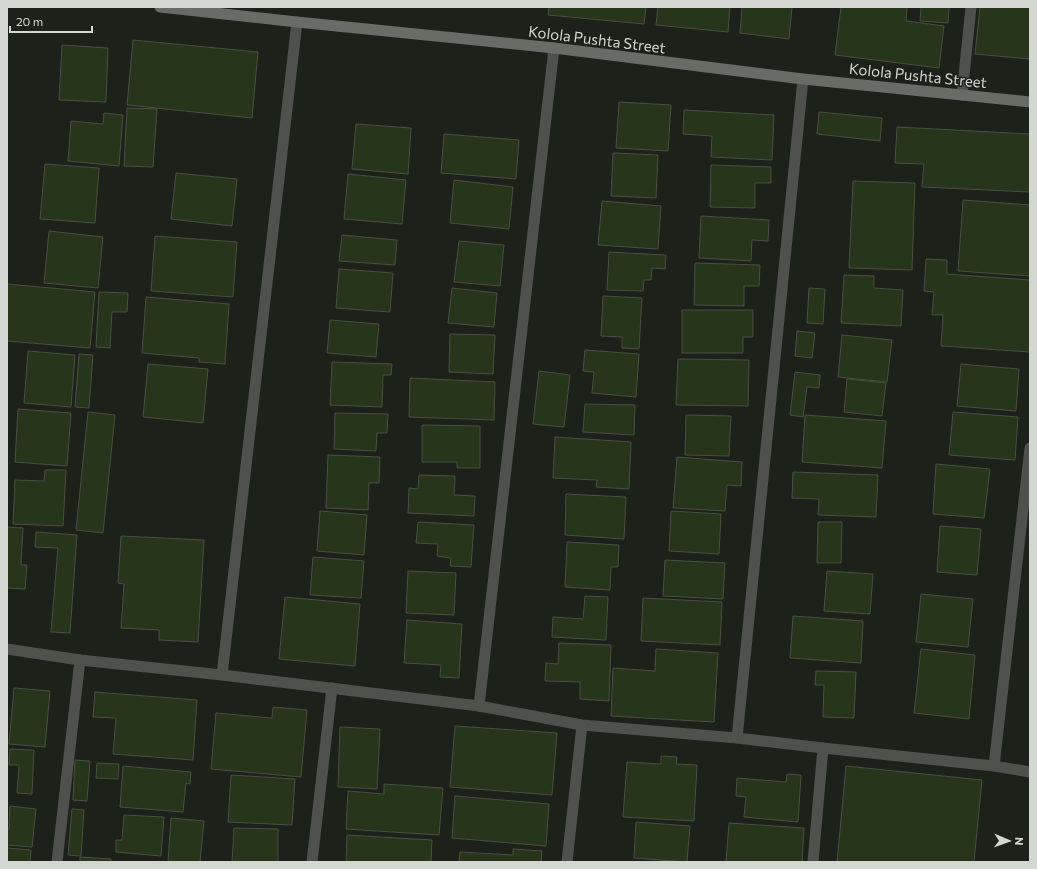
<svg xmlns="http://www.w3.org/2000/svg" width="1037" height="869" font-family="Commissioner,sans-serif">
	<rect width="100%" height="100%" fill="#1c2119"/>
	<g fill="#27361a" stroke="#494f45">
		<path d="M549,7h97l-2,17 -96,-9z"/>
		<path d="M658,7h72l-2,25 -72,-7z"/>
		<path d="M742,7h50l-3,32 -49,-6z"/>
		<path d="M841,7h66l-1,14 38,5 -5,42 -104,-13z"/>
		<path d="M921,7h28l-1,16 -28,-2z"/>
		<path d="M980,7h50v52l-55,-5z"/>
		<path d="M133,40l125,12 -6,66 -125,-13z"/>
		<path d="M62,45l46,3 -2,54 -47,-2z"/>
		<path d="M619,102l52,3 -3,46 -52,-3z"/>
		<path d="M127,108l30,1 -4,58 -29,-1z"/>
		<path d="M684,110l90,5 -2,45 -61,-3 1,-21 -29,-2z"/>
		<path d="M819,112l63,6 -2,23 -63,-7z"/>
		<path d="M104,113l19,2 -4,51 -51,-5 3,-40 32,3z"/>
		<path d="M356,124l55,4 -3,46 -56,-5z"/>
		<path d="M897,127l133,7v58l-108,-5 2,-23 -29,-1z"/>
		<path d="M444,134l75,6 -3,39 -75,-6z"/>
		<path d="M613,153l45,2 -2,43 -45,-2z"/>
		<path d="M45,164l54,4 -4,55 -55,-4z"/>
		<path d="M711,165l60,2v16h-16v25l-45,-1z"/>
		<path d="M176,173l61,6 -5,47 -61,-7z"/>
		<path d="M348,174l58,6 -4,44 -58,-5z"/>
		<path d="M454,180l59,7 -4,42 -59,-6z"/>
		<path d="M853,181l62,2 -3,87 -63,-2z"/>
		<path d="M963,200l67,5v71l-72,-5z"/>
		<path d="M602,201l59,5 -3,43 -60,-4z"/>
		<path d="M701,216l68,4 -1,21 -16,-1 -1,21 -52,-3z"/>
		<path d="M49,231l54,6 -5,51 -54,-5z"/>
		<path d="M342,235l55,5 -2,25 -56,-4z"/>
		<path d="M155,236l82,6 -4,55 -82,-6z"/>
		<path d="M459,241l45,4 -4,41 -46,-4z"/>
		<path d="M609,252l57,3 -1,14 -13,-1 -1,12h-7l-1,11 -36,-1z"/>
		<path d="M926,259l21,1v14l83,6v72l-89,-6 2,-31h-11l2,-23 -10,-1z"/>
		<path d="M695,263l65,2 -1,21h-15v20l-50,-1z"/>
		<path d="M339,269l54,4 -3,39 -54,-4z"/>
		<path d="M844,275l30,1v12l29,2 -2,36 -60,-3z"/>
		<path d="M7,284l88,8 -5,56 -83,-7z"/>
		<path d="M452,288l45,5 -3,34 -46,-4z"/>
		<path d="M809,288l16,1 -2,35 -16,-1z"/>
		<path d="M99,292l29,1 -1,19h-15l-2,36 -14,-1z"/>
		<path d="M603,296l39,2 -3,51 -17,-1v-11l-21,-1z"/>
		<path d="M146,297l83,7 -4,60 -26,-2v-4l-57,-5z"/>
		<path d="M682,310h71v27h-10v16h-61z"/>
		<path d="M330,320l49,4 -3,33 -49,-4z"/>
		<path d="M797,331l18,2 -3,25 -17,-2z"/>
		<path d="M450,334l45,1 -2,39 -44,-2z"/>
		<path d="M842,335l50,5 -5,42 -49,-5z"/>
		<path d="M585,350l54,4 -3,43 -44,-4 2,-21 -11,-1z"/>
		<path d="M28,351l47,4 -4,52 -47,-4z"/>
		<path d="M79,354l14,1 -4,53 -14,-1z"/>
		<path d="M678,359l71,1 -1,46 -72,-1z"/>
		<path d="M332,362l60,2 -1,11h-8l-1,32 -52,-2z"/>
		<path d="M148,364l60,5 -5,54 -60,-6z"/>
		<path d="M961,364l58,5 -3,42 -59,-5z"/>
		<path d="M539,371l31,4 -6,52 -31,-3z"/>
		<path d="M795,372l25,3 -1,13 -12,-1 -4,30 -13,-2z"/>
		<path d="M410,378l85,4 -1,38 -85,-3z"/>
		<path d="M847,379l39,4 -4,33 -38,-4z"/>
		<path d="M585,404l50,1 -1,30 -51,-3z"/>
		<path d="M18,409l53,4 -4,53 -52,-4z"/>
		<path d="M88,412l27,3 -12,118 -27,-3z"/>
		<path d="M953,412l65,5 -3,43 -66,-5z"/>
		<path d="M335,413l53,1 -1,19h-10l-1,18 -42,-2z"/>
		<path d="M686,415l45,1 -2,40 -44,-1z"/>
		<path d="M805,415l81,6 -4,47 -80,-6z"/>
		<path d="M422,425l58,1v42h-23v-6h-35z"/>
		<path d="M555,437l76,5 -2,47 -33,-2 1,-7 -44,-2z"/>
		<path d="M328,455l52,2 -1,26h-10l-1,27 -42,-2z"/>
		<path d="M677,457l65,5 -1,24 -14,-1 -2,26 -52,-3z"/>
		<path d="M936,464l54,5 -6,49 -51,-4z"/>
		<path d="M45,470h21l-3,56 -50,-2 2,-44 29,1z"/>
		<path d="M793,472l85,3 -2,42 -58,-2 1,-16 -27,-1z"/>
		<path d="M419,475l36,1 -1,19 21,1 -1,20 -66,-3 1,-25 9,1z"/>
		<path d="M566,494l60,3 -2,42 -59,-4z"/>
		<path d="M320,511l47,4 -3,40 -47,-4z"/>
		<path d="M671,511l50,3 -2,40 -50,-3z"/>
		<path d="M418,522l56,3 -3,42 -21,-1 1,-8 -14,-2 1,-12 -22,-1z"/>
		<path d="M818,522h24l-1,41h-24z"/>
		<path d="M940,526l41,3 -4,46 -40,-3z"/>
		<path d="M7,527l16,1 -2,37h6l-2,24 -18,-1z"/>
		<path d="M36,532l41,3 -7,98 -19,-1 7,-84 -23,-1z"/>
		<path d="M121,536l83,4 -6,102 -39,-2v-10l-38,-2 3,-44 -6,-1z"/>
		<path d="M567,542l52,3 -1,22h-7l-1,23 -45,-3z"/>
		<path d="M313,557l51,4 -3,37 -51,-3z"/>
		<path d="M665,560l60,3 -2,36 -60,-3z"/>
		<path d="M408,571l48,2 -2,42 -48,-2z"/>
		<path d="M827,571l46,3 -3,40 -46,-3z"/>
		<path d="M921,594l52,5 -5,48 -52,-5z"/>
		<path d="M585,596l23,1 -2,43 -54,-3 1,-20 30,2z"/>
		<path d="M285,597l75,7 -5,62 -76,-7z"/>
		<path d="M643,598l79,4 -2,43 -79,-4z"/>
		<path d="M793,616l70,5 -2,42 -71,-5z"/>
		<path d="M407,620l55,4 -3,54 -19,-1 1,-12 -37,-2z"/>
		<path d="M559,643l52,2 -2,56 -29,-2v-17l-35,-1 1,-18 12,1z"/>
		<path d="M656,649l62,4 -4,69 -103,-6 2,-48 42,3z"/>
		<path d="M921,649l54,6 -6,64 -55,-6z"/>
		<path d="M816,671l40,1 -2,46 -31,-1 1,-32h-9z"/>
		<path d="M14,688l36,3 -5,56 -36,-3z"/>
		<path d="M95,692l102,8 -4,60 -80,-6 3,-36 -23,-1z"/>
		<path d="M273,707l34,3 -6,67 -90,-8 5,-56 56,5z"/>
		<path d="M455,726l102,7 -5,62 -102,-8z"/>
		<path d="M340,727l40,2 -3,60 -39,-2z"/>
		<path d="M10,749l24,1 -2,44 -15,-1 2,-28h-10z"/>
		<path d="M661,756l16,1 -1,7 21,1 -3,56 -71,-4 4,-55 34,2z"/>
		<path d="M75,760l15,1 -3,40 -14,-1z"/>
		<path d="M97,763l22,1 -1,15 -22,-1z"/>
		<path d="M123,766l68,6 -1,12 -4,-1 -3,29 -63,-5z"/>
		<path d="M846,766l136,14 -8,82h-137z"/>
		<path d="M787,774l14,1 -3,47 -54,-5 2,-20 -10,-1 1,-18 49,4z"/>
		<path d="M231,775l64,4 -3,46 -64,-3z"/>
		<path d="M384,784l59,4 -4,47 -93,-6 2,-38 36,3z"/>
		<path d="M455,796l94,8 -3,42 -94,-8z"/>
		<path d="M10,806l26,3 -4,38 -25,-2v-16h2z"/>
		<path d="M72,809l12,1 -3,46 -13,-1z"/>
		<path d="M124,815l40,2 -3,39 -45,-4v-12h6z"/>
		<path d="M171,818l33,3 -4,41h-32z"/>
		<path d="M636,822l54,4 -3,36 -53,-4z"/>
		<path d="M729,823l75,5 -2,34h-76z"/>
		<path d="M234,828l44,1v33h-46z"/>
		<path d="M347,835l85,5 -1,22h-85z"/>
		<path d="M7,848l24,2 -1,12h-23z"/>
		<path d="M513,849l29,2 -1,11h-82l1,-10 53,3z"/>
		<path d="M80,857l31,2v3h-31z"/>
	</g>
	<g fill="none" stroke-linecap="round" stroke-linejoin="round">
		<g stroke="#4e514c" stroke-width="11">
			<path d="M962,95l9,-88"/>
			<path d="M7,649l73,11 142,15 257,31 103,19 155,13 86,10 171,18 36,6"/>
			<path d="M222,675l75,-653"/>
			<path d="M479,706l75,-658"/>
			<path d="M737,738l66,-659"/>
			<path d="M994,766l36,-318"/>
			<path d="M57,862l23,-202"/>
			<path d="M312,862l20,-174"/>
			<path d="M567,862l15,-137"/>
			<path d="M813,862l10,-114"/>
		</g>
		<path stroke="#686c66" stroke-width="11" d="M160,7l137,15 257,26 249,31 159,16 68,7"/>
	</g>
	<g text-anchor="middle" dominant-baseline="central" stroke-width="3" stroke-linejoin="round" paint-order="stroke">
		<g font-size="15" fill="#d3d6d1" stroke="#1c2119">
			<text transform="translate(597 39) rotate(7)">Kolola Pushta Street</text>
			<text transform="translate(918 75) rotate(6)">Kolola Pushta Street</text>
		</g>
	</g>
	<rect width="1037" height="869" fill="none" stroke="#d3d6d1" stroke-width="16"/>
	<g transform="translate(1009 841) rotate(92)" stroke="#1c2119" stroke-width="3" paint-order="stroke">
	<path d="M0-3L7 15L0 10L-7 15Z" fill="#d3d6d1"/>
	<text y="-6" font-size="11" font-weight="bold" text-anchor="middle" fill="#d3d6d1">N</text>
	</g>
	<path d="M10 26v6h82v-6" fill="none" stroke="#d3d6d1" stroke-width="2"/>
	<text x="16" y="26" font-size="12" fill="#d3d6d1" stroke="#1c2119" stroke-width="3" paint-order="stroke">20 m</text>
</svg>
